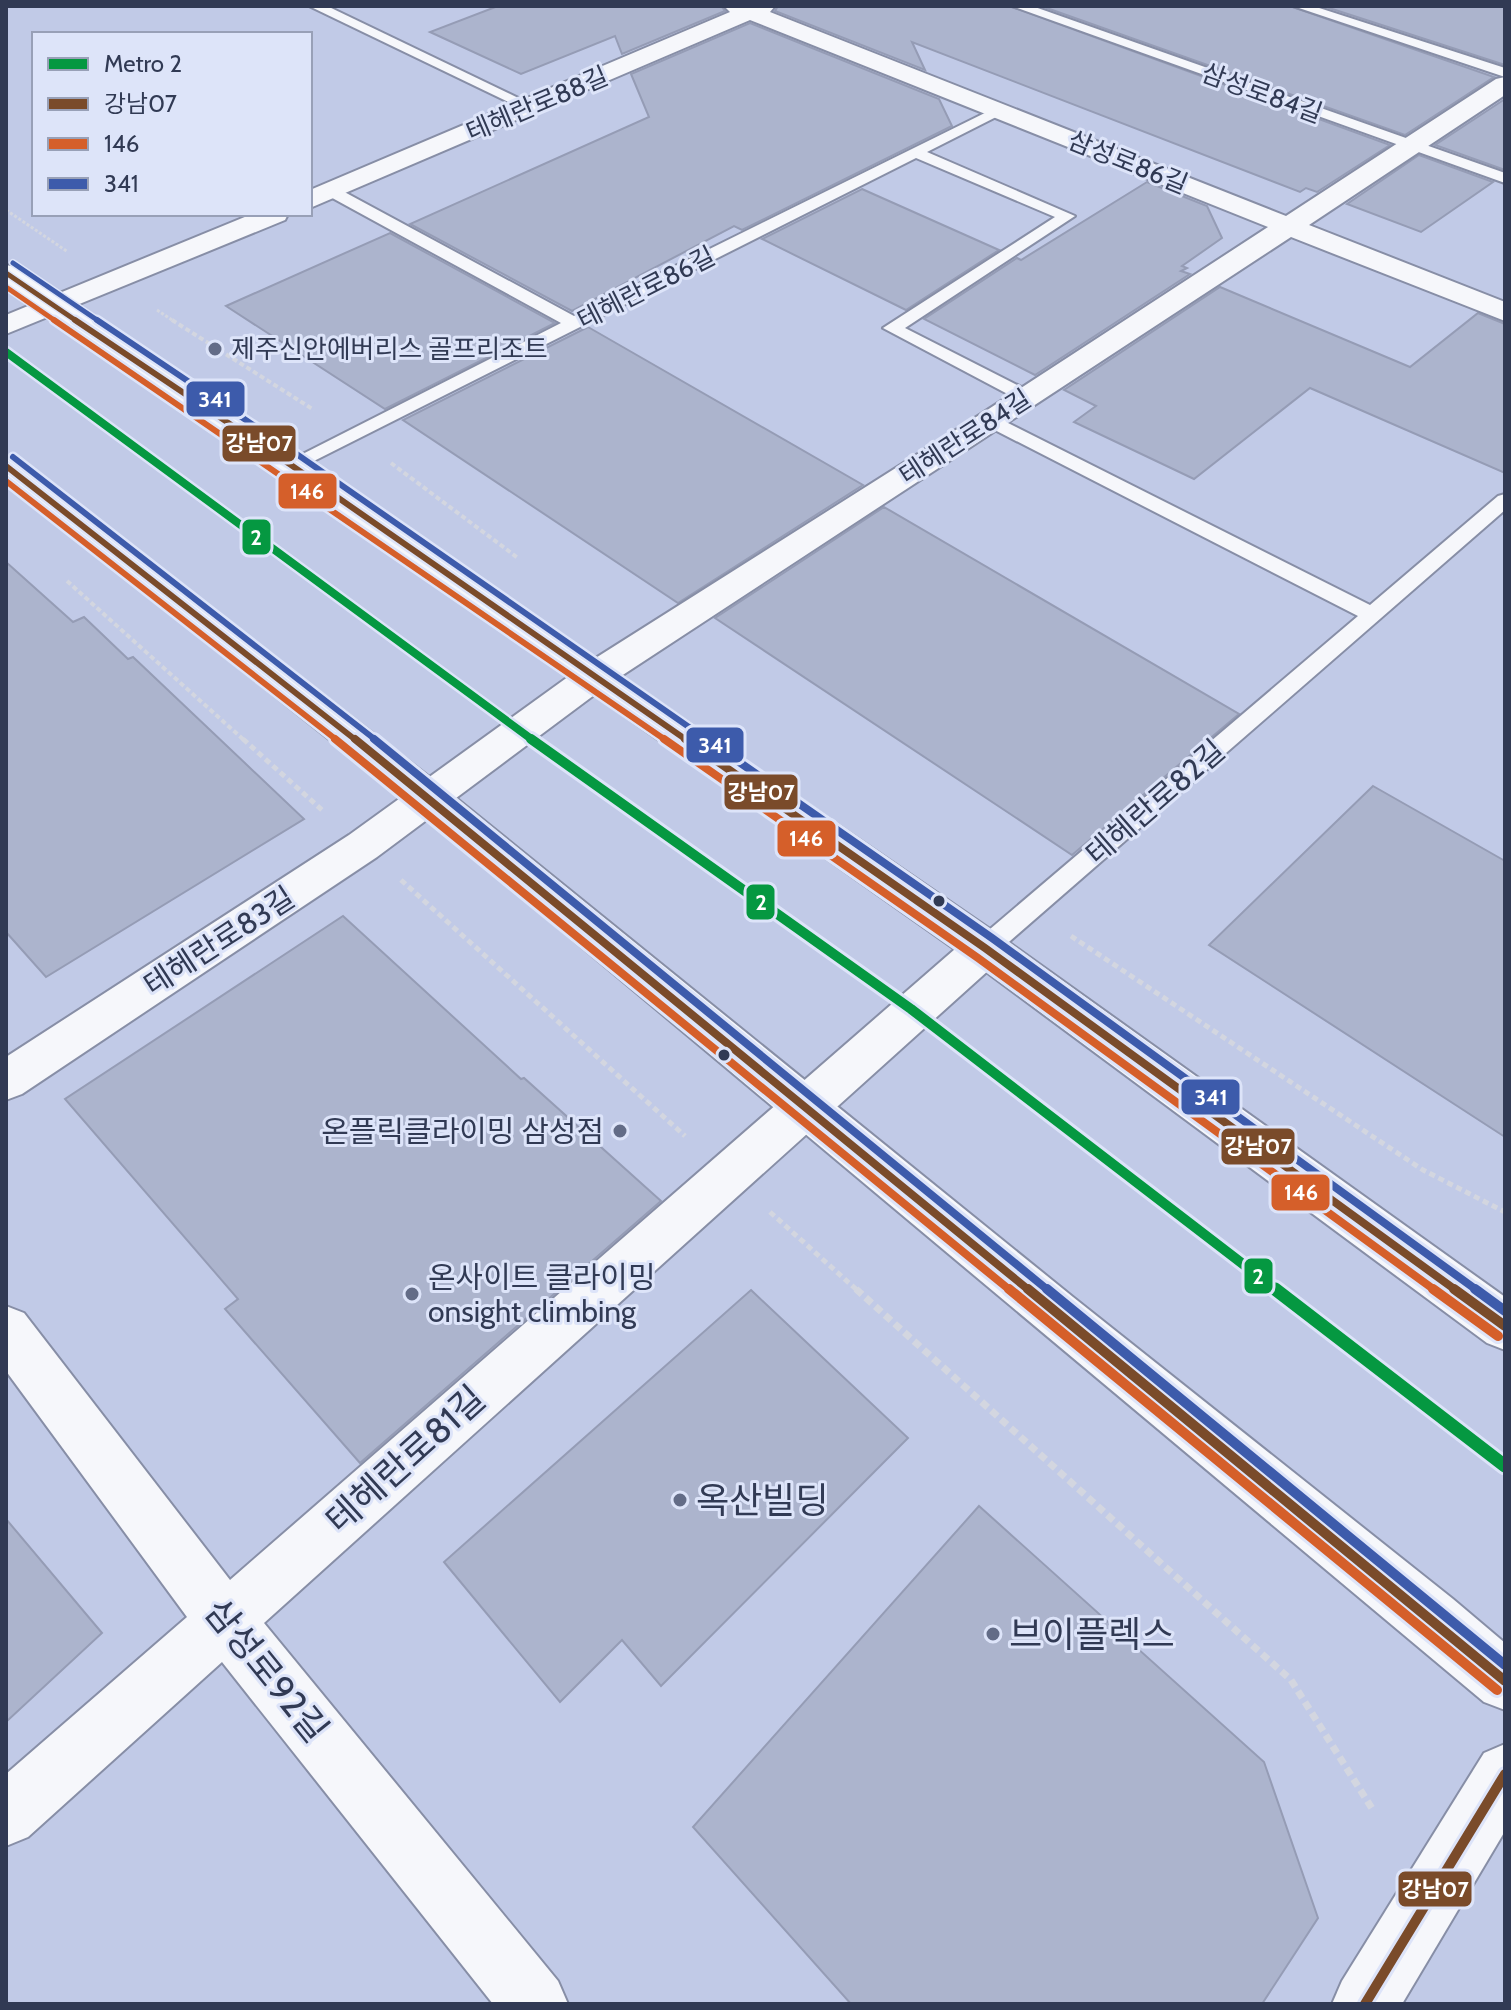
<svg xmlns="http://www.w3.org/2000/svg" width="1511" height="2010" font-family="Cabin,'Noto Sans KR',sans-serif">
	<rect width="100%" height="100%" fill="#c1cae7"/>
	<g fill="#acb4cd" stroke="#959cb5" stroke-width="2">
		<path d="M498,6h223l4,5 -103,43 -7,-18 -94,38 -91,-42z"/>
		<path d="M778,6h231l381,139 -73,47 -11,-4 -6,4 -388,-150 13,28 -150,-59z"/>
		<path d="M1041,6h249l204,71 -89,58z"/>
		<path d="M1323,6h182v59z"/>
		<path d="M750,23l189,76 13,27 -210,104 -8,-4 -162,85 -162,-87 239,-107 -18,-43z"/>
		<path d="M1505,99v71l-70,-25z"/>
		<path d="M1419,155l74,27 -72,50 -74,-28z"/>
		<path d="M1147,182l60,24 15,32 -40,28 5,2 -6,3 9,3 -155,101 -111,-56 93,-61 4,2z"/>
		<path d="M862,189l137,61 -93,60 -144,-71z"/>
		<path d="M390,233l165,90 -170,86 -159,-103z"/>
		<path d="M1220,287l190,80 68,-54 27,11v149l-195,-85 -116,91 -120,-57 22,-16 -32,-16z"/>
		<path d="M588,327l275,158 -185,118 -275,-183z"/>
		<path d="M884,507l355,207 -167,141 -357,-237z"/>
		<path d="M6,562l67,60 11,-5 44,42 5,-2 171,162 -258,158 -40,-45z"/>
		<path d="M1373,786l132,75v276l-296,-192z"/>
		<path d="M343,916l178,163 3,-1 137,123 -301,262 -135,-154 13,-10 -173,-200z"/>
		<path d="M751,1290l157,148 -247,248 -39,-46 -62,62 -116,-140z"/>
		<path d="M979,1506l285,256 54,156 -56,86h-411l-158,-177z"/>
		<path d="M6,1519l96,114 -96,89z"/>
	</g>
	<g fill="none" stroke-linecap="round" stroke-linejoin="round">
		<g stroke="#878ea6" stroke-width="4">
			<g id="lane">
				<path d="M309,6h18l210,101 -7,4 -5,-1z"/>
				<path d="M1012,6h20l473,167v10z"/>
				<path d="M1293,6h20l192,62v9z"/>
				<path d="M999,106l7,4 -2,3 -77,39 148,64 -170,112 128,65 3,4 -3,4h-12l-138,-73 172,-111 -139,-59 -618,311 -7,2 -10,-6 280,-142 -236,-129v-6h12l237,128z"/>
				<path d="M992,415l378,190 128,-109 7,-2v16l-511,445 -9,3 -9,-3 -4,-7 4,-7 382,-325 -373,-191 -2,-4 2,-4z"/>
			</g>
		</g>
		<g stroke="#878ea6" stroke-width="4">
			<g id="street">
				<path d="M724,6h51l-5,6 516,204 210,-137 9,-2v18l-196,130 196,77v19l-214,-84 -682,447 -232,173 -355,237 -16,6v-43l343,-222 234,-169 398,-252 287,-187 -518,-207 -440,188v-18l420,-178z"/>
				<path d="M252,214h36l-3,6 -279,114v-19z"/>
				<path d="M985,931l15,5 6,12 -6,12 -736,663 294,358 10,23h-75l-271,-342 -194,175 -22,9v-72l181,-157 -181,-246v-65l18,7 206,267 740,-644z"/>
			</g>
		</g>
		<g stroke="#878ea6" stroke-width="4">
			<path id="secondary" d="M1505,1744v87l-103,173h-70l10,-23 142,-228z"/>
		</g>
		<g stroke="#878ea6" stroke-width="4">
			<g id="primary">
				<path d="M6,265l10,2 286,191 698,478 505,361v53l-18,-7 -517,-383 -690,-488 -274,-186z"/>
				<path d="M6,456l11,3 428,330 628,508 380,302 52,44v67l-21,-8 -1067,-893 -411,-327z"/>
			</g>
		</g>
		<g stroke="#d3d6e0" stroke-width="3" stroke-dasharray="3 2" stroke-linecap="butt">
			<path d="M6,210l62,42"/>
			<path d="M157,310l18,12"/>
		</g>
		<g stroke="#d3d6e0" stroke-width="4" stroke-dasharray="5 3" stroke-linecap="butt">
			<path d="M172,320l142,90"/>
			<path d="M391,463l127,95"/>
			<path d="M67,581l178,160"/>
		</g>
		<g stroke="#d3d6e0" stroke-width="5" stroke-dasharray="6 4" stroke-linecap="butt">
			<path d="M243,739l79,71"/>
			<path d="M401,880l284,256"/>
			<path d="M1071,936l352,234 82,42"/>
			<path d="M770,1212l88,79"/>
		</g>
		<path stroke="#d3d6e0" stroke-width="7" stroke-dasharray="8 5" stroke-linecap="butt" d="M856,1289l435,391 82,130"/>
		<use href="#lane" fill="#f6f7fb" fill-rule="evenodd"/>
		<use href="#street" fill="#f6f7fb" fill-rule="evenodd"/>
		<use href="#secondary" fill="#f6f7fb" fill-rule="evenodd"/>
		<use href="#primary" fill="#f6f7fb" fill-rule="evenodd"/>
		<g stroke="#dde4f9" stroke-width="8">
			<path id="bus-1-far3" d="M6,273l72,49"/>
		</g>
		<g stroke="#dde4f9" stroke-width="11">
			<g id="bus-1-far2">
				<path d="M75,320l216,145 397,276"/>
				<path d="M6,466l351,275"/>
			</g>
		</g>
		<g stroke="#dde4f9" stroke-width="14">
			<g id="bus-1-far1">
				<path d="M355,739l675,552"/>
				<path d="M685,739l300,209 472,343"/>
			</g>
		</g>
		<g stroke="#dde4f9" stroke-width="16">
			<g id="bus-1">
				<path d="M1028,1289l477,392"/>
				<path d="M1454,1289l51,37"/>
				<path d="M1365,2004l140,-230"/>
			</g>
		</g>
		<g stroke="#dde4f9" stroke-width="8">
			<path id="bus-2-far3" d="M6,287l51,35"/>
		</g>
		<g stroke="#dde4f9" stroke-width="11">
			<g id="bus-2-far2">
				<path d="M54,320l613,421"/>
				<path d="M6,481l332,260"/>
			</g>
		</g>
		<g stroke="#dde4f9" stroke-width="14">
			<g id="bus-2-far1">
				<path d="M335,739l676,552"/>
				<path d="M664,739l314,219 458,333"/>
			</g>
		</g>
		<g stroke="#dde4f9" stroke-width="16">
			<g id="bus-2">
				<path d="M1009,1289l488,401"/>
				<path d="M1433,1289l65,47"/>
			</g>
		</g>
		<g stroke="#dde4f9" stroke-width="8">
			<path id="bus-3-far3" d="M13,263l87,59"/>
		</g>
		<g stroke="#dde4f9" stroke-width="11">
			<g id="bus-3-far2">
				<path d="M97,320l201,135 411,286"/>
				<path d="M13,457l364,284"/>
			</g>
		</g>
		<g stroke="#dde4f9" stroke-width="14">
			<g id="bus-3-far1">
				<path d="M374,739l675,552"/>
				<path d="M706,739l286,199 486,353"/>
			</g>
		</g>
		<g stroke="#dde4f9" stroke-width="16">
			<g id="bus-3">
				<path d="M1047,1289l458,376"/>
				<path d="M1475,1289l30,22"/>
			</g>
		</g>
		<use href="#bus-1-far3" stroke="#7a4b2a" stroke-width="5"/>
		<use href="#bus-1-far2" stroke="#7a4b2a" stroke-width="6"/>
		<use href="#bus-1-far1" stroke="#7a4b2a" stroke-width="8"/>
		<use href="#bus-1" stroke="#7a4b2a" stroke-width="10"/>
		<use href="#bus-2-far3" stroke="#d55f2a" stroke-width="5"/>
		<use href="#bus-2-far2" stroke="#d55f2a" stroke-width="6"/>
		<use href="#bus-2-far1" stroke="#d55f2a" stroke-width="8"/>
		<use href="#bus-2" stroke="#d55f2a" stroke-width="10"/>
		<use href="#bus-3-far3" stroke="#3d5bab" stroke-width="5"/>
		<use href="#bus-3-far2" stroke="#3d5bab" stroke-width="6"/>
		<use href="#bus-3-far1" stroke="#3d5bab" stroke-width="8"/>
		<use href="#bus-3" stroke="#3d5bab" stroke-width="10"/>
		<g stroke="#dde4f9" stroke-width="13">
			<path id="metro-1-far2" d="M6,352l528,389"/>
		</g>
		<g stroke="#dde4f9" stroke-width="16">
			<path id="metro-1-far1" d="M531,739l380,270 367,282"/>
		</g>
		<g stroke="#dde4f9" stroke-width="19">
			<path id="metro-1" d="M1275,1289l230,177"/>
		</g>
		<use href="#metro-1-far2" stroke="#059841" stroke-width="8"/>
		<use href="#metro-1-far1" stroke="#059841" stroke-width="10"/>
		<use href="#metro-1" stroke="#059841" stroke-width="13"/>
	</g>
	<g fill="#636c87" stroke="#dde4f9" stroke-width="3">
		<circle cx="215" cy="349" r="8"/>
		<circle cx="620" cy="1131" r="8"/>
		<circle cx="412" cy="1294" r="8"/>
		<circle cx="680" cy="1500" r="8"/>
		<circle cx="993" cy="1634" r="8"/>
	</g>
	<g fill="#313a54" stroke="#dde4f9" stroke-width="3">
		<circle cx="939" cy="901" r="7"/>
		<circle cx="724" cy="1055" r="7"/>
	</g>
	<g text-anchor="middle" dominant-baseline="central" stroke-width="6" stroke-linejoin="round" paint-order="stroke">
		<g font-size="26" fill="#313a54" stroke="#dde4f9">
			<text transform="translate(1262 93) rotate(20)">삼성로84길</text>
			<text transform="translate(537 104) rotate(-23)">테헤란로88길</text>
			<text transform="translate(1128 162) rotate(22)">삼성로86길</text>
			<text transform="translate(646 288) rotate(-27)">테헤란로86길</text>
			<text transform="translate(965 437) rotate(-33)">테헤란로84길</text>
		</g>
		<g font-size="26" fill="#313a54" stroke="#dde4f9" text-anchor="start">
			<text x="231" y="349">제주신안에버리스 골프리조트</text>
		</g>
		<g font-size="30" fill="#313a54" stroke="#dde4f9">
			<text transform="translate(1155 802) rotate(-41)">테헤란로82길</text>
			<text transform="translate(219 941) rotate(-33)">테헤란로83길</text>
		</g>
		<g font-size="30" fill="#313a54" stroke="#dde4f9" text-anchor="end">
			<text x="604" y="1131">온플릭클라이밍 삼성점</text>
			<text x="428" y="1277" text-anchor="start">온사이트 클라이밍<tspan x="428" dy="34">onsight climbing</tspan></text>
		</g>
		<g font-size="36" fill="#313a54" stroke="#dde4f9">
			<text transform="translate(405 1459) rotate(-42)">테헤란로81길</text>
			<text transform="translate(267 1670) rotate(51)">삼성로92길</text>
		</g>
		<g font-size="36" fill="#313a54" stroke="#dde4f9" text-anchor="start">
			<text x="696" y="1500">옥산빌딩</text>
			<text x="1009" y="1634">브이플렉스</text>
		</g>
	</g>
	<g stroke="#dde4f9" stroke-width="3">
		<rect x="185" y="380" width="61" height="38" rx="8" fill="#3d5bab"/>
		<rect x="221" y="424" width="76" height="39" rx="8" fill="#7a4b2a"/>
		<rect x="277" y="472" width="61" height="38" rx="8" fill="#d55f2a"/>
		<rect x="241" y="518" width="31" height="38" rx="8" fill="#059841"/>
		<rect x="685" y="726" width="60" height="38" rx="8" fill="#3d5bab"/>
		<rect x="723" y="773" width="76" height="38" rx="8" fill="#7a4b2a"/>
		<rect x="776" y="819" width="61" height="39" rx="8" fill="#d55f2a"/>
		<rect x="745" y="883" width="31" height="38" rx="8" fill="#059841"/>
		<rect x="1180" y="1078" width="61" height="38" rx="8" fill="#3d5bab"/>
		<rect x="1220" y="1127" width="76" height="39" rx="8" fill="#7a4b2a"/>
		<rect x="1270" y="1173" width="61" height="39" rx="8" fill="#d55f2a"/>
		<rect x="1243" y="1257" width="31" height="38" rx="8" fill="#059841"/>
		<rect x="1397" y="1870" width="76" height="38" rx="8" fill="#7a4b2a"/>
	</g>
	<g font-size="22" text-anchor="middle" font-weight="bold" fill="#fff">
		<text x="215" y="407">341</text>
		<text x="259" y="451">강남07</text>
		<text x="307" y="499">146</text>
		<text x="256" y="545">2</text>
		<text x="715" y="753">341</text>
		<text x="761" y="800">강남07</text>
		<text x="806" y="846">146</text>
		<text x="761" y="910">2</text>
		<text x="1211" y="1105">341</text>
		<text x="1258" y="1154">강남07</text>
		<text x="1301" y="1200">146</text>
		<text x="1258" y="1284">2</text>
		<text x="1435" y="1897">강남07</text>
	</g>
	<rect width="1511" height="2010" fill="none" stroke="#313a54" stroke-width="16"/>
	<rect x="32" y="32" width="280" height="184" fill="#dde4f9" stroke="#98a0b7" stroke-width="2"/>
	<rect x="48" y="58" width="40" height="12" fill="#059841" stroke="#98a0b7" stroke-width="2"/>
	<text x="104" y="72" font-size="24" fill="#313a54">Metro 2</text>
	<rect x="48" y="98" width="40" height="12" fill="#7a4b2a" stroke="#98a0b7" stroke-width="2"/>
	<text x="104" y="112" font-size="24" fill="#313a54">강남07</text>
	<rect x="48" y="138" width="40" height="12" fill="#d55f2a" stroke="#98a0b7" stroke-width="2"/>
	<text x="104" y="152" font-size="24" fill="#313a54">146</text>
	<rect x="48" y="178" width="40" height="12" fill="#3d5bab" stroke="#98a0b7" stroke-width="2"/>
	<text x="104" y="192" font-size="24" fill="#313a54">341</text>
</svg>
